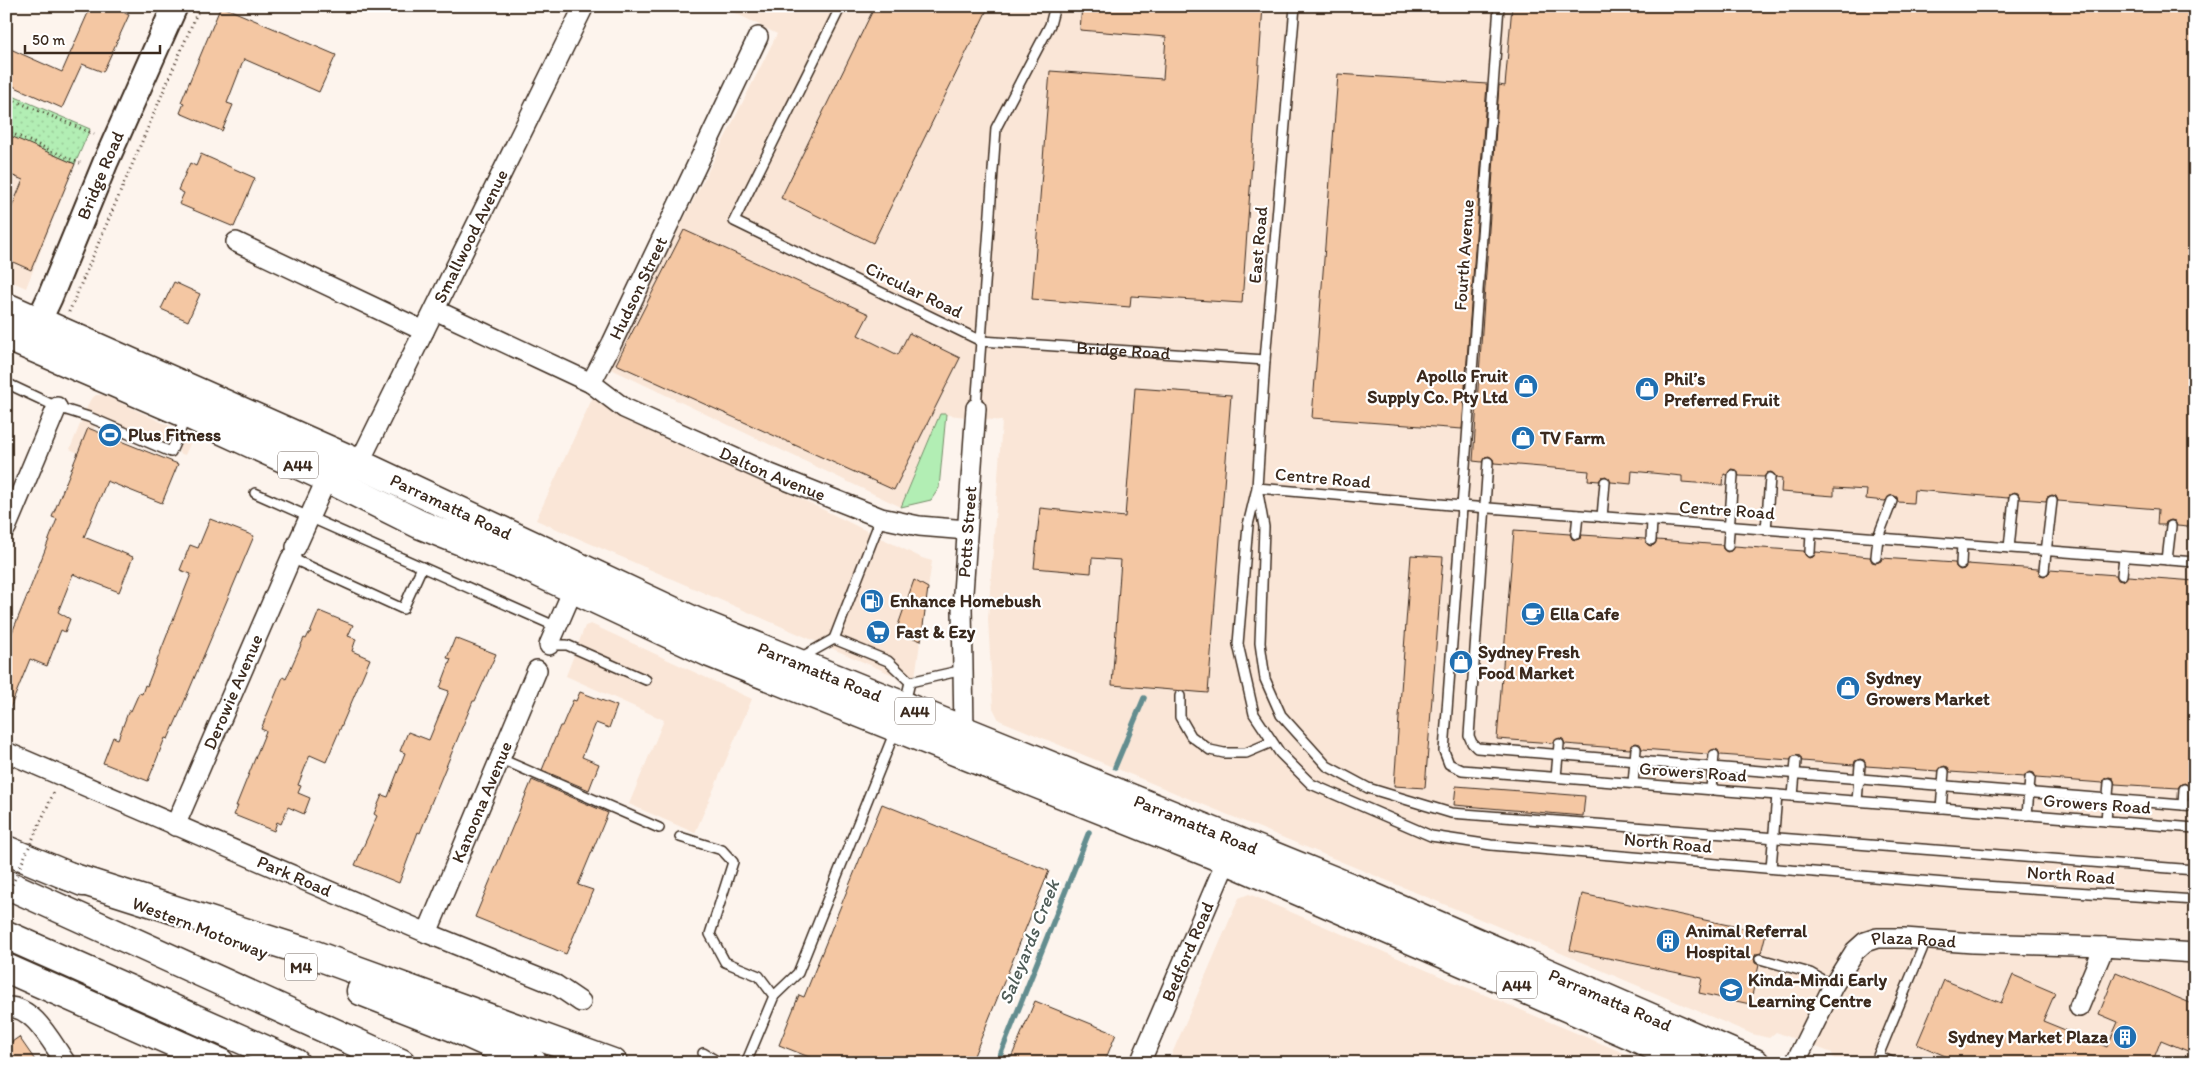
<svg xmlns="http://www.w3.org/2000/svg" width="2201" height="1069" font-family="Itim,sans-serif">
	<defs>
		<pattern id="park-dots" width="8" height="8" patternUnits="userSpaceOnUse" patternTransform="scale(1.25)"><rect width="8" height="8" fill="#b2eeb4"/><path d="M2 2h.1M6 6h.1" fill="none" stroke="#9acc9a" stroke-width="1.8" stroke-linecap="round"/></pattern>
	</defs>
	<rect width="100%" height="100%" fill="#fdf4ed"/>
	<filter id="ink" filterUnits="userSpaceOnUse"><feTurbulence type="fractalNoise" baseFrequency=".02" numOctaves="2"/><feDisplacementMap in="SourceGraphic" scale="10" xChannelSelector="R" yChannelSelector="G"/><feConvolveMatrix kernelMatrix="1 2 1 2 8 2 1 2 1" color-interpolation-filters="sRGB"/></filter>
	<g filter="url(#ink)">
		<g fill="#fae6d7">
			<path d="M721,6h1474v1057h-360l-3,-10 -56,-21 -7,6 -17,-4 -260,-110 -493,-204 -6,-12 -5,-89 14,-198 -62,-7 -39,93 -292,-139 168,-334z"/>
			<path d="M6,135l69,29 -49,124 -20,-9z"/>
			<path d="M96,395h8l89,42 -8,18 -6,-2v-4l-79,-33 -18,39 -12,-6 20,-49z"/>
			<path d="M593,397l329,161 10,3 -18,123 -378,-164z"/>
			<path d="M591,624l161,75 -57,134 -66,-29 35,-84 -98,-44 19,-50z"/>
			<path d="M1249,894l205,88 194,81h-480l71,-165z"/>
		</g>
		<path fill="#b2eeb4" stroke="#768c69" d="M940,414h6l-7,74 -8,12 -30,7z"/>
		<path fill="url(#park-dots)" stroke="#768c69" d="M6,93l84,36 -15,35 -69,-29z"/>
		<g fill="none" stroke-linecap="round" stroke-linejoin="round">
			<g stroke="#648d8f" stroke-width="5.5">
				<path d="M1115,767l29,-69"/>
				<path d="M997,1063l92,-231"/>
			</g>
		</g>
		<g fill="#f4c7a3" stroke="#3b2a1e">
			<path d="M91,6h19l19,9 -26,57 -21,-8 -20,44 -56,-25v-36l56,25z"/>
			<path d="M221,6l115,49 -17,37 -75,-33 -17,44 6,2 -11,26 -42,-18 4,-10 -3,-1z"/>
			<path d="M875,6h114l-116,237 -92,-45z"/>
			<path d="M1082,6h181l-21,297 -111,-7 -1,11 -98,-8 18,-228 113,8 3,-42 -86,-7z"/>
			<path d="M1512,6h683v508h-5l-2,13 -11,-1 -2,-5 -4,-1 -5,2 -1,3h-8l1,-16 -100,-8 -2,-5 -4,-1 -5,2 -1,4 -26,-2 -2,-6 -4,-1 -5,2 -1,4 -94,-8 -1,13 -15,-1 -1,-5 -5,-2 -7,6 -19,-2 1,-9 -33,-2v8l-53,-4 1,-13 -6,-1 -1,-3 -4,-3 -4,1 -3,4 -25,-1 -2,-6 -6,-1 -4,6 -3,-1 -1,11 -41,-3v-6l-50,-5 -1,13 -20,-2 -5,-6 -4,1 -3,4 -11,-1 1,-9 -95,-8 -1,-4 -4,-3 -4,1 -3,5 -9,-1 26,-376 6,1z"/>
			<path d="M1338,74l149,10 -25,345 -150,-11z"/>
			<path d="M6,134l69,30 -44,106 -25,-11v-38l17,-41 -17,-7z"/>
			<path d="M201,154l54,24 -21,49 -55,-23 5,-11 -6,-3 12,-27 6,3z"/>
			<path d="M684,230l185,84 -11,21 40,20 11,-22 51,25 -66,132 -278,-126z"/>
			<path d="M174,282l26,12 -12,27 -27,-12z"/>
			<path d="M1135,388l96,7 -23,298 -96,-8 9,-125 -29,-2 -1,15 -57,-5 6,-60 85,9z"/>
			<path d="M88,428l90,36 -16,39 -55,-22 -23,56 49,20 -14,35 -46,-18 -15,38 12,7 -5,13 -4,-2 -14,36 -17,-7 -24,59v-85l5,2 20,-49 26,-67 -5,-2z"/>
			<path d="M210,519l44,17 -74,176 -12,27 -3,-1 -17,43 -45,-18 10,-26 5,2 11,-29 2,1 8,-18 3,1 3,-9 2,1 44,-112 -11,-4 10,-25 8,3z"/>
			<path d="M1514,530l56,4 2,5 4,1 5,-2 1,-3 63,4 1,4 4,3 4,-1 3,-5 65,5 1,4 4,3 4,-1 3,-5 70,5 1,4 4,3 4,-1 3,-5 54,5 2,5 4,1 5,-2 1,-3 73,5 1,4 4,3 4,-1 3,-5 71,5 2,6 4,1 5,-2 1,-4 66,5 2,5 4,1 6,-5 67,5v209l-5,-1 -5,-6 -4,1 -3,4 -63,-4 -2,-6 -4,-1 -5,2 -1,4 -67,-5 -2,-5 -4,-1 -6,5 -74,-5 -2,-5 -4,-1 -6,5 -72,-5 -2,-6 -4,-1 -5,2 -1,4 -52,-4 -2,-5 -4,-1 -6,5 -70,-5 -2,-5 -4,-1 -6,5 -66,-5 -2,-5 -4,-1 -5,2 -1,4 -65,-5 -2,-5 -4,-1 -6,5 -56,-4z"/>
			<path d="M1411,555l32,2 -18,231 -31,-2z"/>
			<path d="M914,580l14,8 -7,53 -25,-10z"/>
			<path d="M319,611l34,14 -5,11 8,3 -4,12 18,8 -44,103 -16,-7 -12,30 3,1 -3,7 12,5 -6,16 -16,-7 -7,17 -4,-2 -3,9 -40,-16 4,-9h-2l30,-75 -5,-2 22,-52 3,2 18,-41 2,1 3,-6h1z"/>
			<path d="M455,638l41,16 -21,47h-2l-46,112h1l-8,20 -2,-1 -19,51 -44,-18 22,-49 -3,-2 8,-19 6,2 17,-44 -5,-2 8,-19 21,8 20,-49 -9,-3 11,-29 -4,-1z"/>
			<path d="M580,692l37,14 -8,22 -13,-5 -14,34 17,7 -10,26 -47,-20 18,-44h2l11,-26 3,1z"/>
			<path d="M532,780l76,33 -30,72 15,5 -27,64 -91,-37z"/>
			<path d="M1456,786l129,10 -2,20 -129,-11z"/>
			<path d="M882,804l167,67 -78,192h-147l-45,-18 20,-50 5,2z"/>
			<path d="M1582,894l184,39 -5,20 -5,1 -2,4 1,5 4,2 -9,39 -51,-11 3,-15 -132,-28z"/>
			<path d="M2116,972l79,33v49l-34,-14 -9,23h-190l-45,-19 27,-64 57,23 12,-28 42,18 -12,28 64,26 11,-25 -19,-8z"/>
			<path d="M1035,1001l81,33 -12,29h-95z"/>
			<path d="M19,1037l18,26h-31v-17z"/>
		</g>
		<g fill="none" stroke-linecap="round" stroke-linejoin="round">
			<g stroke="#3b2a1e" stroke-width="12">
				<g id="service">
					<path d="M841,6l-107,215 247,120 15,-213 54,-103 5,-19"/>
					<path d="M1295,6l-30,354 -8,128 -9,37 -10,119 16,70 26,39 31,31 120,52 60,9 478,40 226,15"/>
					<path d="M1499,6l-55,745 5,13 13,6 733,58"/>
					<path d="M6,383l51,24 32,10 82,35 15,-35"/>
					<path id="s1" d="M976,408l5,-67 284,19"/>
					<path d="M1488,462l-19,274 3,7 5,5 718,58"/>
					<path d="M1257,488l205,18 733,56"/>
					<path d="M255,493l302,134"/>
					<path d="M1258,493l6,34 -4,116 5,36 16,36 46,51 41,22 83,25 744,57"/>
					<path d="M1602,517l3,-35"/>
					<path d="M1766,530l4,-52"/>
					<path d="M1576,534l2,-19"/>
					<path d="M1651,540l1,-19"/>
					<path d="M1728,546l5,-71"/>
					<path d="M2009,548l5,-50"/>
					<path d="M1810,552l1,-19"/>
					<path d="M1876,557l2,-20 14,-36"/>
					<path d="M291,558l112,51 19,-42"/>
					<path d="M2167,560l4,-34"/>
					<path d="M1961,564l1,-20"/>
					<path d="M2044,570l8,-69"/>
					<path d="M2122,575l2,-18"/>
					<path d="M834,639l47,-121"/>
					<path d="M549,645h18l79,35"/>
					<path d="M800,658l34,-19 54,22 22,21 -5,21"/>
					<path d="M910,682l53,-12"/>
					<path d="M1180,696v21l11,19 19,14 14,3h22l26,-11"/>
					<path d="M501,759l158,69"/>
					<path d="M1556,777l3,-33"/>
					<path d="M1633,783l3,-34"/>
					<path d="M1711,789l3,-34"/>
					<path d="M1793,796l3,-35"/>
					<path d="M1857,801l3,-36"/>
					<path d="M2183,805l1,-16"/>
					<path d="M1941,808l3,-36"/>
					<path d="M2027,815l3,-37"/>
					<path d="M2106,821l3,-38"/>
					<path d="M680,837l42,13 11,12 -23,72 15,28 34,14 15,20"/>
					<path d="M1771,868l6,-73"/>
					<path d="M1760,959l50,14 23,13"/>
					<path d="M703,1053l17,10"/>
					<path d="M746,1063l28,-67 24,-23 97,-242"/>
					<path d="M1894,1063l-16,-7 48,-116"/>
				</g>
			</g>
			<g stroke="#3b2a1e" stroke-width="22">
				<g id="minor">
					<path d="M236,242l188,89"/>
					<path id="s2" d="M435,310l156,73 33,25 144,65 113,45 38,8 48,4"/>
					<path id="s3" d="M591,383l21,-40 146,-306"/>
					<path d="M6,528l51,-121"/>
					<path id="s4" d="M296,547l31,-69 37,-25 220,-447"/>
					<path d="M549,645l29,-67"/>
					<path id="s5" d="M961,739l3,-8 -2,-124 14,-199"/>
					<path id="s6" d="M6,752l421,181 129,52 25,17"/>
					<path id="s7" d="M175,826l116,-268"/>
					<path id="s8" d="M427,933l110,-263"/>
					<path d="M6,1007c28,-2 46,37 60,56"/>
					<path d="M2079,1007l25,-60 91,6"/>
					<path id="s9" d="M1140,1063l91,-213"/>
					<path id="s10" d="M1795,1063l38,-77 22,-35 10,-9 12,-4h27l69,5 131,4"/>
				</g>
			</g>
			<g stroke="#3b2a1e" stroke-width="28">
				<g id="tertiary">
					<path id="s11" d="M31,337l19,-40 56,-136 69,-155"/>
				</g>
			</g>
			<g stroke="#3b2a1e" stroke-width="31">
				<g id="trunk">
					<path id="s12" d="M6,307l345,153 343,161 658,267 403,175"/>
					<path d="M6,336l181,78 140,64 92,46 110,44 181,85 517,207 404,175 58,28"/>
				</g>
			</g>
			<g stroke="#3b2a1e" stroke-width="31">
				<g id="motorway">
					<path d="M6,850l77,32"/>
					<path d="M68,876l236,75 309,112"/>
					<path d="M6,884l395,179"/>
					<path d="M6,935l289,128"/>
					<path d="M6,968l214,95"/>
					<path d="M361,991l92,36 80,36"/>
				</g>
			</g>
			<g stroke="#3b2a1e" stroke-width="3" stroke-dasharray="1 4" stroke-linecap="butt">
				<path d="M6,97l88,37"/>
				<path d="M6,131l74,32"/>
				<path d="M69,312l131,-306"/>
				<path d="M49,803l5,-11"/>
			</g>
			<use href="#service" stroke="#fff" stroke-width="9"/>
			<use href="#minor" stroke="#fff" stroke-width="19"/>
			<use href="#tertiary" stroke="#fff" stroke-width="24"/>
			<use href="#trunk" stroke="#fff" stroke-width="28"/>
			<use href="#motorway" stroke="#fff" stroke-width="28"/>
			<path stroke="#3b2a1e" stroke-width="3" stroke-dasharray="1 4" stroke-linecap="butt" d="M6,898l43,-95"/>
		</g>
	</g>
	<defs>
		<g id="shop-disc" transform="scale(1.25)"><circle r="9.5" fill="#1f6fb2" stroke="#fff"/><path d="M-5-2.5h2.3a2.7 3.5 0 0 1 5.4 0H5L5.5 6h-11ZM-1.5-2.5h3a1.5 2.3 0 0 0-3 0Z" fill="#fff"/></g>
		<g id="stadium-disc" transform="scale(1.25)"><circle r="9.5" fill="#1f6fb2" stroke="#fff"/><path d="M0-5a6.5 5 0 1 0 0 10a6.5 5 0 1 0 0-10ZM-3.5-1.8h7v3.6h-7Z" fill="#fff"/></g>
		<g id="fuel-disc" transform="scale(1.25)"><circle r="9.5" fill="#1f6fb2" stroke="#fff"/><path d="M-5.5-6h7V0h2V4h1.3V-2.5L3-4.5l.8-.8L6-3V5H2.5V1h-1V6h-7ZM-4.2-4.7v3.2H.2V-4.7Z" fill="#fff"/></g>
		<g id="cafe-disc" transform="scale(1.25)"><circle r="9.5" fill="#1f6fb2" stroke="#fff"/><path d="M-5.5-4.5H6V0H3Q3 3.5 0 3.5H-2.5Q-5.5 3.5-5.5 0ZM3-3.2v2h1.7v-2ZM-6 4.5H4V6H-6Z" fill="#fff"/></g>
		<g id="supermarket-disc" transform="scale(1.25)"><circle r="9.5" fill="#1f6fb2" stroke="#fff"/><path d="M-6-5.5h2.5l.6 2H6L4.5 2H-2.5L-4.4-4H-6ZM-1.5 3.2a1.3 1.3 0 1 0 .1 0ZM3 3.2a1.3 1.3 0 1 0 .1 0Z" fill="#fff"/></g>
		<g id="building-disc" transform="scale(1.25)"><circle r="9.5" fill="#1f6fb2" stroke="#fff"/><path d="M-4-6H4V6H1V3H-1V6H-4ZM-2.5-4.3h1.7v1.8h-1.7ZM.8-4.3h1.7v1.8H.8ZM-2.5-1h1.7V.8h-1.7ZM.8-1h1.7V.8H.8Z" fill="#fff"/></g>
		<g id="school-disc" transform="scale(1.25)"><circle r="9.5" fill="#1f6fb2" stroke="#fff"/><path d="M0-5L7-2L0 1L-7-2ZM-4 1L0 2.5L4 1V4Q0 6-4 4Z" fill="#fff"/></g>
	</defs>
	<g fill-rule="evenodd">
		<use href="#shop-disc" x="1526" y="386"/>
		<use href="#shop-disc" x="1647" y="389"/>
		<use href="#stadium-disc" x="110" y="435"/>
		<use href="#shop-disc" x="1523" y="438"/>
		<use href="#fuel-disc" x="872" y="601"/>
		<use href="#cafe-disc" x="1533" y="614"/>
		<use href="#supermarket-disc" x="878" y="632"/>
		<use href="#shop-disc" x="1461" y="662"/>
		<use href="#shop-disc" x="1848" y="688"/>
		<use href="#building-disc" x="1668" y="941"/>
		<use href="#school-disc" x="1731" y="990"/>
		<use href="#building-disc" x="2125" y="1037"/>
	</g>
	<g text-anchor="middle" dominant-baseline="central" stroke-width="4.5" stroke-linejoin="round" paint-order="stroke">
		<g fill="#fff" stroke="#766a62" stroke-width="1">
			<rect x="278" y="451.5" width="40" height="27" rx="4"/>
			<rect x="895" y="697.5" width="40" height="27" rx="4"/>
			<rect x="285" y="953.5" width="32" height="27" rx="4"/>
			<rect x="1497" y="971.5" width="40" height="27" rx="4"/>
		</g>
		<g font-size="16" font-weight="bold" fill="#3b2a1e">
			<text x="298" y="465">A44</text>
			<text x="915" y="711">A44</text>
			<text x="301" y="967">M4</text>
			<text x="1517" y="985">A44</text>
		</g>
		<g font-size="18" fill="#3b2a1e" stroke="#fff">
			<text stroke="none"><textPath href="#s11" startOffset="176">Bridge Road</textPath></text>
			<text stroke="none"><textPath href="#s4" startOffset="362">Smallwood Avenue</textPath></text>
			<text transform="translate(1258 245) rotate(-85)">East Road</text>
			<text transform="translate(1464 255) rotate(-86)">Fourth Avenue</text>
			<text stroke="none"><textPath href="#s3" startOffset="106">Hudson Street</textPath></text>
			<text transform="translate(914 290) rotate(26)">Circular Road</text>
			<text stroke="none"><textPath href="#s1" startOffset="210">Bridge Road</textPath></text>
			<text stroke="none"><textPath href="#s2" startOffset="376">Dalton Avenue</textPath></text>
			<text transform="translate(1323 478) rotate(5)">Centre Road</text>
			<text stroke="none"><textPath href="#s12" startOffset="488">Parramatta Road</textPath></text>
			<text transform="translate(1727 510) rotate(4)">Centre Road</text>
			<text stroke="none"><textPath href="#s5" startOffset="208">Potts Street</textPath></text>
			<text stroke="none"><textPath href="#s12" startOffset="892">Parramatta Road</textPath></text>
			<text stroke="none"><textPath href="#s7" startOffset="146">Derowie Avenue</textPath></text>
			<text transform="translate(1693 772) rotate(4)">Growers Road</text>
			<text stroke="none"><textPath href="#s8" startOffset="142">Kanoona Avenue</textPath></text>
			<text transform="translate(2097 804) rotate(4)">Growers Road</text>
			<text stroke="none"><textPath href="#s12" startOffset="1298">Parramatta Road</textPath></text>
			<text transform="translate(1668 843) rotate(5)">North Road</text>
			<text stroke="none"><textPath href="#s6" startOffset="314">Park Road</textPath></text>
			<text transform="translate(2071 875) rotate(4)">North Road</text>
			<text transform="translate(200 928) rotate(21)">Western Motorway</text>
			<text stroke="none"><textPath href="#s10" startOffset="190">Plaza Road</textPath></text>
			<text stroke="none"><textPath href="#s9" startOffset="121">Bedford Road</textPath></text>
			<text stroke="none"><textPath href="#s12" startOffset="1748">Parramatta Road</textPath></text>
		</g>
		<g font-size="18" font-weight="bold" fill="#3b2a1e" stroke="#fff" text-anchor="start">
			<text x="1508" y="376" text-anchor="end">Apollo Fruit<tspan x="1508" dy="21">Supply Co. Pty Ltd</tspan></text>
			<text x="1664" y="379">Phil’s<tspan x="1664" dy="21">Preferred Fruit</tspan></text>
			<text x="128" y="435">Plus Fitness</text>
			<text x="1540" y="438">TV Farm</text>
			<text x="890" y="601">Enhance Homebush</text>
			<text x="1550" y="614">Ella Cafe</text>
			<text x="896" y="632">Fast &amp; Ezy</text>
			<text x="1478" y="652">Sydney Fresh<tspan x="1478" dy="21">Food Market</tspan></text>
			<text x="1866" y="678">Sydney<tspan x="1866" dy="21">Growers Market</tspan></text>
			<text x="1686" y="931">Animal Referral<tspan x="1686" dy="21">Hospital</tspan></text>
			<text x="1748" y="980">Kinda-Mindi Early<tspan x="1748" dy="21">Learning Centre</tspan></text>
			<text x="2108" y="1037" text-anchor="end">Sydney Market Plaza</text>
		</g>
		<g font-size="19" font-style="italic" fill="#4f5c57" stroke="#fff">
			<text transform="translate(1029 942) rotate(-68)">Saleyards Creek</text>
		</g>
	</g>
	<rect width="2201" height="1069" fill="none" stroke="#fff" stroke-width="25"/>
	<rect x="12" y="12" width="2176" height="1044" fill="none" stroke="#3b2a1e" stroke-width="2" filter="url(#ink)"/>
	<path d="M25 45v8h135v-8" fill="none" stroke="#3b2a1e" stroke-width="2.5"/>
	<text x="32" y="45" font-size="15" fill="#3b2a1e" stroke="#ffffff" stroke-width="4" paint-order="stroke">50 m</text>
</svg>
